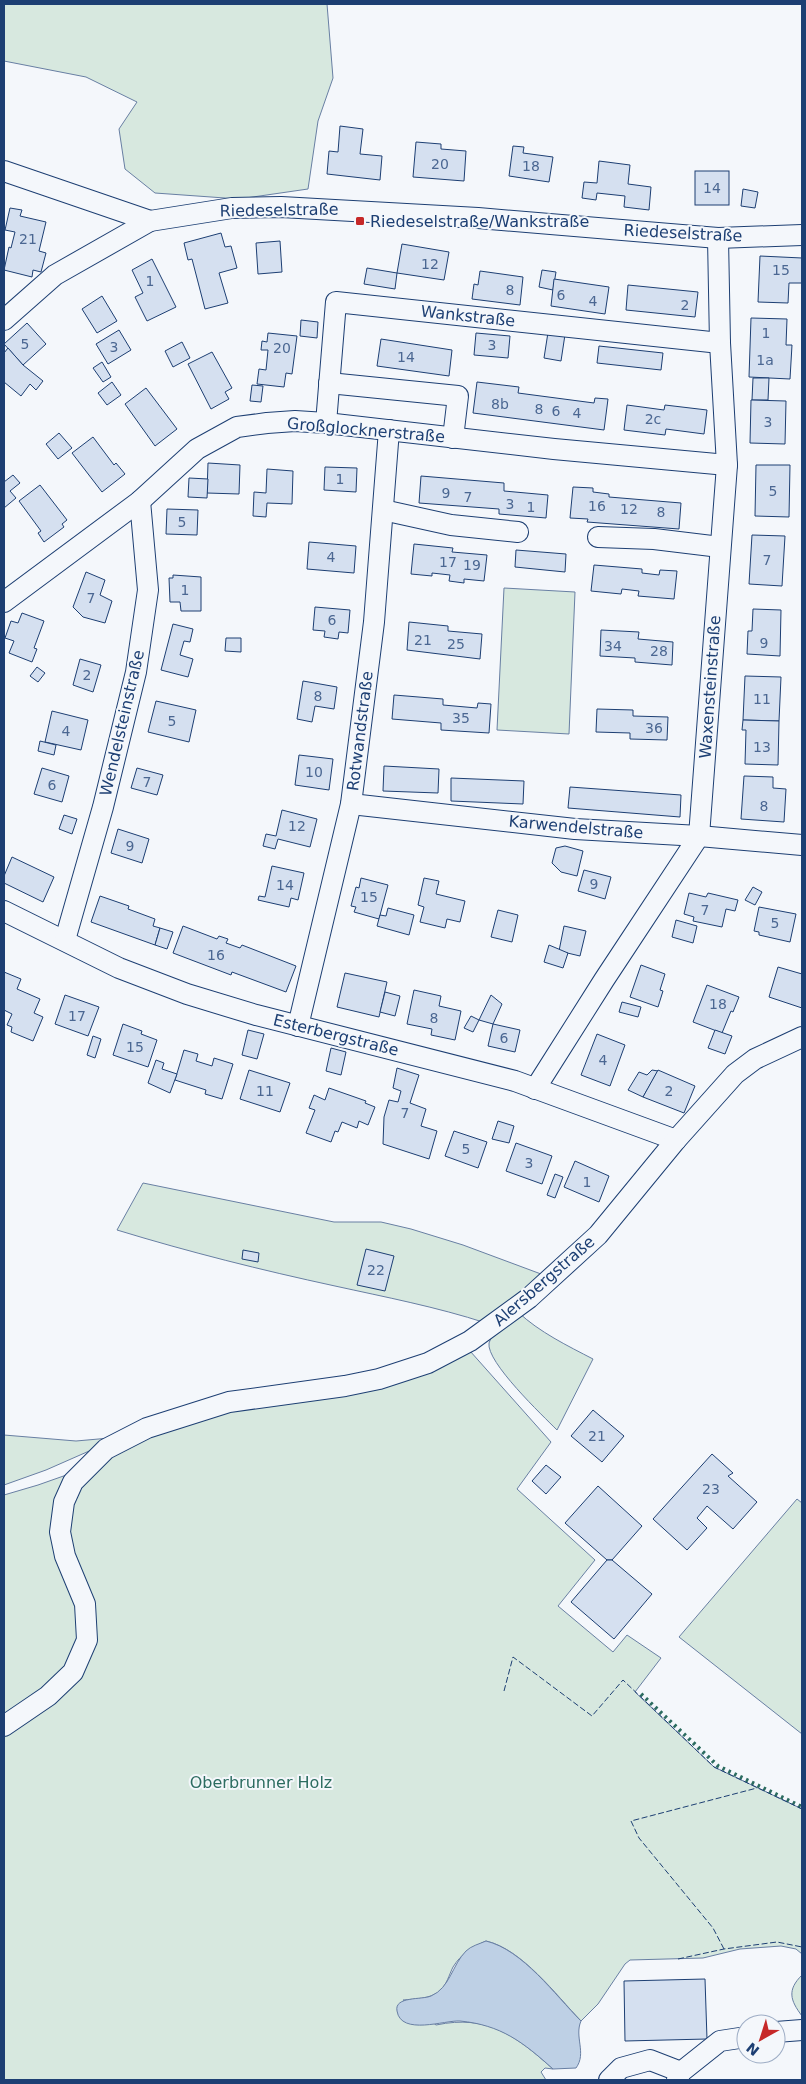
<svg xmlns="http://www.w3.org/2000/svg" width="806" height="2084" font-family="'DejaVu Sans',sans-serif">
	<rect width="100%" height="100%" fill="#f4f7fb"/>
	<g fill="#d7e8df" stroke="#687fa3">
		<path d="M4,4h323l6,74 -15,43 -10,68 -69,10 -84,-6 -30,-24 -6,-40 18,-27 -51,-25 -82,-16z"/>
		<path d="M504,588l71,4 -6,142 -72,-4z"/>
		<path d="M143,1183l191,39h47l30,7 52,16 78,29 -55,49c-49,-16 -101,-26 -151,-37 -74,-16 -146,-34 -218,-56z"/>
		<path d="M518,1312c21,20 50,34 75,47l-36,71c-14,-14 -71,-68 -68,-87 2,-9 22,-24 29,-31z"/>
		<path d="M470,1351l81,91 -34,47 78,71 -37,46 55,46 14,-17 34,23 -26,34 79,75 88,42v145l-6,-5 -15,-3 -41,3 -37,9 -73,2 -5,4 -27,40 -17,17c-25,-26 -59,-72 -95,-80 -14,6 -25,13 -33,26 -4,8 -6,17 -13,24 -10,8 -25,8 -37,9l33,25c52,-11 80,11 117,44l-8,-1 -4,4 5,8h-542v-585l34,-10 34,-12 129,-59z"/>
		<path d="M4,1435l72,6 45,-4 -75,33 -42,15z"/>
		<path d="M797,1499l5,4v231l-123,-97z"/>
		<path d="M802,1975v41c-12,-16 -15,-26 0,-41z"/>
	</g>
	<path fill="#bed0e5" stroke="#687fa3" d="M486,1941c37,9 69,54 95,80 -7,16 6,32 -5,47l-23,1c-30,-27 -52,-44 -93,-48 -15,-1 -59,15 -63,-10 -3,-15 25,-11 34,-15 19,-8 21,-31 35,-45 5,-5 13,-7 20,-10z"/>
	<g fill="#d5e0f0" stroke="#1d3f73">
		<path d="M340,126l23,3 -3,25 22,2 -2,24 -53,-6 2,-23 9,1z"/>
		<path d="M416,142l25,2v5l25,2 -2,30 -51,-4z"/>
		<path d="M513,146l11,1 -1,6 30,4 -4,25 -40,-6z"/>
		<path d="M599,161l31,4 -2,19 23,3 -2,23 -25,-3 1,-11 -28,-3 -1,7 -14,-2 2,-16 13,1z"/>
		<rect x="695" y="171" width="34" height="34"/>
		<path d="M743,189l15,3 -3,16 -14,-2z"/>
		<path d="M10,208l12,2 -2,6 26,6 -7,29 7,2 -5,19 -8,-2 -1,7 -28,-7 5,-23 2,1 4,-16 -10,-2z"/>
		<path d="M221,233l4,14 6,-1 6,22 -18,5 9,30 -23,6 -13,-50 -4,1 -4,-17z"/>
		<path d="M280,241l2,31 -24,2 -2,-31z"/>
		<path d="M402,244l47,8 -5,28 -47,-7z"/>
		<path d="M760,256l42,2v25h-13l-1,20 -30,-1z"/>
		<path d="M152,259l24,48 -29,14 -12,-24 8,-4 -11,-23z"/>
		<path d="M367,268l30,5 -2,16 -31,-5z"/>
		<path d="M542,270l14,2 -3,18 -14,-3z"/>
		<path d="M480,271l43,6 -3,28 -48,-6 2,-15 4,1z"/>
		<path d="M554,279l55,8 -4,27 -54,-8z"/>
		<path d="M628,285l70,7 -3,25 -69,-7z"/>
		<path d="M102,296l15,25 -20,12 -15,-24z"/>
		<path d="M751,318l36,1 -1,26h6l-2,34 -41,-2z"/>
		<path d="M301,320l17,2 -1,16 -17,-2z"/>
		<path d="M27,323l19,21 -23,21 -19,-21z"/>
		<path d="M549,326l17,2 -5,33 -17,-3z"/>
		<path d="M119,330l12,20 -23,14 -12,-20z"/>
		<path d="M268,333l29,3 -5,38 -6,-1 -2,14 -27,-3 2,-15 7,1 2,-20h-7l1,-9 5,1z"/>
		<path d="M476,333l34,3 -2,22 -34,-3z"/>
		<path d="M381,339l71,11 -3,26 -72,-10z"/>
		<path d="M182,342l8,16 -17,9 -8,-16z"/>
		<path d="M599,346l64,7 -2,17 -64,-7z"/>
		<path d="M8,348l15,17 20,16 -7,9 -6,-6 -9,12 -17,-14v-29z"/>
		<path d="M212,352l20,36 -7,4 4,7 -18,10 -23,-45z"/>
		<path d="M102,362l9,15 -8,5 -10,-14z"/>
		<path d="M753,378h16l-1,22h-16z"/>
		<path d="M112,382l9,13 -14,10 -9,-12z"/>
		<path d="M477,382l42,5 -1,6 76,10 1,-5 13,1 -4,31 -131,-17z"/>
		<path d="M252,385l11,1 -2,16 -11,-1z"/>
		<path d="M146,388l31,41 -22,17 -30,-42z"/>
		<path d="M751,400l35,1 -1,43 -35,-1z"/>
		<path d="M627,405l37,5 1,-5 42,5 -3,24 -38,-5 -1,6 -41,-5z"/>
		<path d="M59,433l13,15 -14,11 -12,-15z"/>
		<path d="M93,437l21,28 2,-2 9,11 -23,18 -30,-39z"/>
		<path d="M208,463l32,2 -1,29 -32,-1z"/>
		<path d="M756,465h34l-1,52 -34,-1z"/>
		<path d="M325,467l32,1 -1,24 -32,-2z"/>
		<path d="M267,469l26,2 -1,33 -25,-1 -1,14 -13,-1 1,-24 12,1z"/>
		<path d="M13,475l7,8 -10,8 6,7 -12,10v-26z"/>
		<path d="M421,476l83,7v8l44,4 -2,23 -47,-4v-5l-80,-6z"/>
		<path d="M189,478l19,1 -1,19 -19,-1z"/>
		<path d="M40,485l27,35 -5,4 2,3 -20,15 -6,-9 3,-2 -22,-30z"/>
		<path d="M573,487l20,1v4l16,2v3l72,6 -2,26 -92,-7 1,-3 -18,-1z"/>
		<path d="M167,509l31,1 -1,25 -31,-1z"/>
		<path d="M752,535l33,1 -3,50 -33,-2z"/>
		<path d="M309,542l47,4 -2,27 -47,-4z"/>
		<path d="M414,544l39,4 -1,4 35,3 -3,26 -20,-2v4l-15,-2 1,-6 -18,-2v3l-21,-2z"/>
		<path d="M516,550l50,4 -1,18 -50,-5z"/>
		<path d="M594,565l48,4v4l17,2 1,-5 17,1 -3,28 -36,-3 1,-5 -17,-2 -1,5 -30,-3z"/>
		<path d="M86,572l19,8 -5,15 12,6 -7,22 -22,-6 -10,-10z"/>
		<path d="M173,575l28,2v34h-20l-1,-9h-10l-1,-24h4z"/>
		<path d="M315,607l35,3 -2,23 -9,-1 -1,7 -14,-2 1,-6 -12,-1z"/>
		<path d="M753,609l28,1 -1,46 -33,-2 1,-23h4z"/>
		<path d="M22,613l22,8 -10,27 3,1 -5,13 -23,-9 5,-12 -9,-3 6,-17 7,2z"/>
		<path d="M409,622l39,4v5l34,3 -2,25 -73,-9z"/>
		<path d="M173,624l20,5 -3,13 -6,-1 -4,14 13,4 -5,18 -27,-7z"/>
		<path d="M601,630l38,2 -1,7 35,3 -1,23 -37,-3v-4l-35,-2z"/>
		<path d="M226,638h15v14l-16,-1z"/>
		<path d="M80,659l21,6 -8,27 -20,-7z"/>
		<path d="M37,667l8,6 -7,9 -8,-6z"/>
		<path d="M745,676l36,1 -2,44 -36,-1z"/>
		<path d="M303,681l34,6 -3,22 -19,-3 -3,16 -15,-3z"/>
		<path d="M394,695l49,4v6l34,3 1,-5 13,1 -2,29 -48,-3v-7l-49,-4z"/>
		<path d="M156,701l40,9 -7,32 -41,-10z"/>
		<path d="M597,709l36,1v6l35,1 -1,23 -37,-1v-6l-34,-1z"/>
		<path d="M52,711l36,9 -7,30 -36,-8z"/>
		<path d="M743,720l36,1 -1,44 -33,-1 1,-34h-4z"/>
		<path d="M40,741l16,4 -2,10 -16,-4z"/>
		<path d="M299,755l34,4 -4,31 -34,-5z"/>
		<path d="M384,766l55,3 -1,24 -55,-2z"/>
		<path d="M42,768l27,8 -7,26 -28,-8z"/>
		<path d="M137,768l26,7 -6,20 -26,-7z"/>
		<path d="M744,776l29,1v11l13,1 -2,33 -43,-3z"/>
		<path d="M451,778l73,3 -1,23 -72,-3z"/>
		<path d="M570,787l111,8 -1,22 -112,-9z"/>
		<path d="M282,810l35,9 -7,28 -32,-8 -3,10 -12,-3 3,-12 10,2z"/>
		<path d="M64,815l13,4 -5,15 -13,-5z"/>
		<path d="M118,829l31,10 -7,24 -31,-10z"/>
		<path d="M565,846l18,5 -6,25 -16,-4 -9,-9 4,-15z"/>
		<path d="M12,857l42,20 -11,25 -39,-19v-7z"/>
		<path d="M272,866l32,7 -6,27 -7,-2 -2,9 -31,-7 1,-4 6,1z"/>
		<path d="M584,870l27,7 -6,22 -27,-8z"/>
		<path d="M361,878l27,7 -9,34 -25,-7 2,-5 -5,-1 5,-19 3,1z"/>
		<path d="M424,878l15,3 -3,13 29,7 -5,21 -13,-3 -2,9 -25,-6 4,-15 -6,-2z"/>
		<path d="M753,887l9,5 -7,13 -10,-5z"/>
		<path d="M689,893l17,4 2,-4 30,7 -3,11 -9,-2 -4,18 -29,-6 1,-4 -10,-3z"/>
		<path d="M100,896l29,10 -1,3 27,10 -2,7 7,2 -5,17 -64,-23z"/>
		<path d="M759,907l37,7 -6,28 -31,-7v-3l-5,-1z"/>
		<path d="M388,908l26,7 -5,20 -32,-9 3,-11 6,1z"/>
		<path d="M498,910l20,5 -6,27 -21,-5z"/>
		<path d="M676,920l21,6 -4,17 -21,-6z"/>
		<path d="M183,926l34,13 2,-3 9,3 -2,4 14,5 2,-3 54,21 -10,26 -54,-20 -1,3 -58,-22z"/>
		<path d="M564,926l22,5 -6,25 -21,-5z"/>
		<path d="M160,928l13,4 -6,17 -12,-4z"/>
		<path d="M549,945l19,8 -5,15 -19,-6z"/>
		<path d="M641,965l24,9 -5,16 3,1 -5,16 -28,-10z"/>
		<path d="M778,967l24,7v34l-33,-11z"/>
		<path d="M4,972l17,7 -4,10 23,10 -6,14 9,4 -10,24 -22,-9 1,-5 -5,-2 5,-11 -8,-4z"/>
		<path d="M345,973l42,9 -8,35 -42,-10z"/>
		<path d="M707,985l32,12 -6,15 -2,-1 -9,22 -29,-11z"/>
		<path d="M414,990l27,6 -2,10 22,5 -6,29 -24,-5 1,-6 -25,-5z"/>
		<path d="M385,992l15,4 -5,20 -15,-4z"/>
		<path d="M65,995l34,12 -11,29 -33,-12z"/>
		<path d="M491,995l11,9 -9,20 -14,-4z"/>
		<path d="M622,1002l19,5 -3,10 -19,-5z"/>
		<path d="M471,1016l8,4 -6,12 -9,-4z"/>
		<path d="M123,1024l19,7 -1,3 16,6 -9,27 -35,-12z"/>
		<path d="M493,1024l27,6 -5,22 -27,-6z"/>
		<path d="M248,1030l16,4 -7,25 -15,-4z"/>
		<path d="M715,1030l17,6 -7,18 -17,-6z"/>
		<path d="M597,1034l28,11 -15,41 -29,-11z"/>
		<path d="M93,1036l8,3 -6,19 -8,-3z"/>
		<path d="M331,1048l15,4 -5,23 -15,-4z"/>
		<path d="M184,1050l14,4 -2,7 16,5 2,-8 19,6 -11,35 -17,-5 1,-4 -31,-10z"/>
		<path d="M156,1060l8,3 -2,6 15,5 -7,19 -22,-10z"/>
		<path d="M397,1068l22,7 -9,28 16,6 -5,17 16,5 -8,28 -46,-15 1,-27 5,-17 9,2 3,-11 -8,-3z"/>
		<path d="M249,1070l41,13 -10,29 -40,-13z"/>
		<path d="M652,1070l6,1 -15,26 -15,-7 11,-18 8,3z"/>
		<path d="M658,1070l37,16 -11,27 -41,-16z"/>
		<path d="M329,1088l37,13 -1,2 10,4 -7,18 -9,-4 -2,7 -15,-6 -4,10 -3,-1 -4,11 -25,-9 9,-23 -6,-2 5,-13 11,5z"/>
		<path d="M498,1121l16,5 -5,17 -17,-4z"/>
		<path d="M454,1131l33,11 -9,26 -33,-12z"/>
		<path d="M516,1143l36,13 -10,28 -36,-13z"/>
		<path d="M575,1161l34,15 -10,26 -35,-15z"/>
		<path d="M555,1174l8,3 -8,21 -8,-3z"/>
		<path d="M366,1249l28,7 -9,35 -28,-6z"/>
		<path d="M243,1250l16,3 -1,9 -16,-3z"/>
		<path d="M593,1410l31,26 -22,26 -31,-26z"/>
		<path d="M712,1454l21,19 -5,3 29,26 -24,27 -26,-23 -10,12 10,10 -20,22 -34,-31z"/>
		<path d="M546,1465l15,12 -15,17 -14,-13z"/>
		<path d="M598,1486l44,40 -30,34h-5l-42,-37z"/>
		<path d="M607,1560h5l40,34 -38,45 -43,-37z"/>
		<path d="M705,1979l2,60 -82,2 -1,-60z"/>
	</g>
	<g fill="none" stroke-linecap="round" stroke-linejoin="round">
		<g stroke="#1d3f73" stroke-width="22">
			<g id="minor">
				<path d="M4,171l146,50 82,-13 49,-1 197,11 240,20 84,-3"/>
				<path d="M4,320l51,-45 95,-54"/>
				<path d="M329,383l129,13 -5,42"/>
				<path d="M326,423l10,-121 384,41"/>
				<path d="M383,510l68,15 67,7"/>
				<path d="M598,537l56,2 66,8"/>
				<path d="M4,602l136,-101 57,-52 40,-22 30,-4 28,-2 31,2 228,26 173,16"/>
				<path d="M351,804l224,25 124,7 103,9"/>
				<path d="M4,911l115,57 68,26 69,21 259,66 161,59"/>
				<path d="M65,940l38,-133 33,-135 12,-82 -8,-89"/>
				<path d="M298,1026l53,-222 23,-182 15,-192"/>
				<path d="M535,1089l69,-109 95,-144 28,-371 -7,-122 -2,-105"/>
				<path d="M4,1726l44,-30 25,-24 14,-32 -2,-36 -20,-48 -5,-24 4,-30 9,-20 33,-33 41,-21 82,-26 116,-16 34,-7 49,-16 42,-22 59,-43 69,-63 78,-95 59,-66 20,-15 47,-22"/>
				<path d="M776,2032l26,-2"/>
				<path d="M609,2080l12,-12 29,-8 31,12"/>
				<path d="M677,2080l4,-8 39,-31 26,-4"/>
			</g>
		</g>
		<use href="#minor" stroke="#f4f7fb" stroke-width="20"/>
		<path stroke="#2c6c60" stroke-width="4" stroke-dasharray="2.5 4" stroke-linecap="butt" d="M641,1694l77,72 84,41"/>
		<g stroke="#1d3f73" stroke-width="1" stroke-dasharray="6 2.5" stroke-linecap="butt">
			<path d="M504,1691l9,-34 79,59 31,-36 91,87 88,42"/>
			<path d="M724,1949l-11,-21 -74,-90 -8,-17 126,-33"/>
			<path d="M678,1959l46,-10 53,-7 25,5"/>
		</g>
	</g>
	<rect fill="#c62828" stroke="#f4f7fb" stroke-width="2" x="355" y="216" width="10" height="10" rx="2.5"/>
	<g text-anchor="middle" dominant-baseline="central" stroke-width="4" stroke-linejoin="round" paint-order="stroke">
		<g font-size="14" fill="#4b6792">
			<text x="440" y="164">20</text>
			<text x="531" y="166">18</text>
			<text x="712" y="188">14</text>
			<text x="28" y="239">21</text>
			<text x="430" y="264">12</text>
			<text x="781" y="270">15</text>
			<text x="150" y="281">1</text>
			<text x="510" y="290">8</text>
			<text x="561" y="295">6</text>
			<text x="593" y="301">4</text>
			<text x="685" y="305">2</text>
			<text x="766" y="333">1</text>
			<text x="25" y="344">5</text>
			<text x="492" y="345">3</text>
			<text x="114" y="347">3</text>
			<text x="282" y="348">20</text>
			<text x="406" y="357">14</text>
			<text x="765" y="360">1a</text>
			<text x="500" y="404">8b</text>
			<text x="539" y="409">8</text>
			<text x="556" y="411">6</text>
			<text x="577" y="413">4</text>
			<text x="653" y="419">2c</text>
			<text x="768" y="422">3</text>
			<text x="340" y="479">1</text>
			<text x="773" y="491">5</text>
			<text x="446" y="493">9</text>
			<text x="468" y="497">7</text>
			<text x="510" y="504">3</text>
			<text x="597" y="506">16</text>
			<text x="531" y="507">1</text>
			<text x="629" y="509">12</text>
			<text x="661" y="512">8</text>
			<text x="182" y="522">5</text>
			<text x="331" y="557">4</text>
			<text x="767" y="560">7</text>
			<text x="448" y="562">17</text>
			<text x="472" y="565">19</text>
			<text x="185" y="590">1</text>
			<text x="91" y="598">7</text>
			<text x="332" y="620">6</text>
			<text x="423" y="640">21</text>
			<text x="764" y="643">9</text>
			<text x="456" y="644">25</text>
			<text x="613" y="646">34</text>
			<text x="659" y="651">28</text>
			<text x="87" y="675">2</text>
			<text x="318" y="696">8</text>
			<text x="762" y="699">11</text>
			<text x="461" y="718">35</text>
			<text x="172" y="721">5</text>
			<text x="654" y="728">36</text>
			<text x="66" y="731">4</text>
			<text x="762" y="747">13</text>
			<text x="314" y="772">10</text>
			<text x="147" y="782">7</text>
			<text x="52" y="785">6</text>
			<text x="764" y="806">8</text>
			<text x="297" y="826">12</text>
			<text x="130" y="846">9</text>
			<text x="594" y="884">9</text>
			<text x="285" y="885">14</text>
			<text x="369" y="897">15</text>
			<text x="705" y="910">7</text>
			<text x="775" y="923">5</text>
			<text x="216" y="955">16</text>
			<text x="718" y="1004">18</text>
			<text x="77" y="1016">17</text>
			<text x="434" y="1018">8</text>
			<text x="504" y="1038">6</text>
			<text x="135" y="1047">15</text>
			<text x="603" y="1060">4</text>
			<text x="265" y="1091">11</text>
			<text x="669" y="1091">2</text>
			<text x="405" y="1113">7</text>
			<text x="466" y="1149">5</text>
			<text x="529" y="1163">3</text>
			<text x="587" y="1182">1</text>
			<text x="376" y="1270">22</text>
			<text x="597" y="1436">21</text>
			<text x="711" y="1489">23</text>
		</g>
		<g font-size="16" fill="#1d3f73" stroke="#f4f7fb">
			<text transform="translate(279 210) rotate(-1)">Riedeselstraße</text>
			<text transform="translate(683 233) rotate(3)">Riedeselstraße</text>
			<text transform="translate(468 316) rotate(6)">Wankstraße</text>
			<text transform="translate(366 430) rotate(5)">Großglocknerstraße</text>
			<text transform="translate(710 687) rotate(-86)">Waxensteinstraße</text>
			<text transform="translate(122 723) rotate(-77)">Wendelsteinstraße</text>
			<text transform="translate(360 731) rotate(-83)">Rotwandstraße</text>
			<text transform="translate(576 827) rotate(5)">Karwendelstraße</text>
			<text transform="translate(336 1035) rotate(14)">Esterbergstraße</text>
			<text transform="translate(544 1281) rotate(-41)">Alersbergstraße</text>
		</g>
		<g font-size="16" fill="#1d3f73" stroke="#f4f7fb" text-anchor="start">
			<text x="370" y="221">Riedeselstraße/Wankstraße</text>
		</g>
		<g font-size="16" fill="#2c6c60" stroke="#f4f7fb">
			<text x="261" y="1782">Oberbrunner Holz</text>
		</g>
	</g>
	<rect width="806" height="2084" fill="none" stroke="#1d3f73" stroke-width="10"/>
	<g transform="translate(761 2039) rotate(219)"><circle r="24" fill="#f4f7fb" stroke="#9eadc5"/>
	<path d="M0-4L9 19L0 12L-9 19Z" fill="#c62828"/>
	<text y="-8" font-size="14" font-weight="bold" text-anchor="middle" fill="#1d3f73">N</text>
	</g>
</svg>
